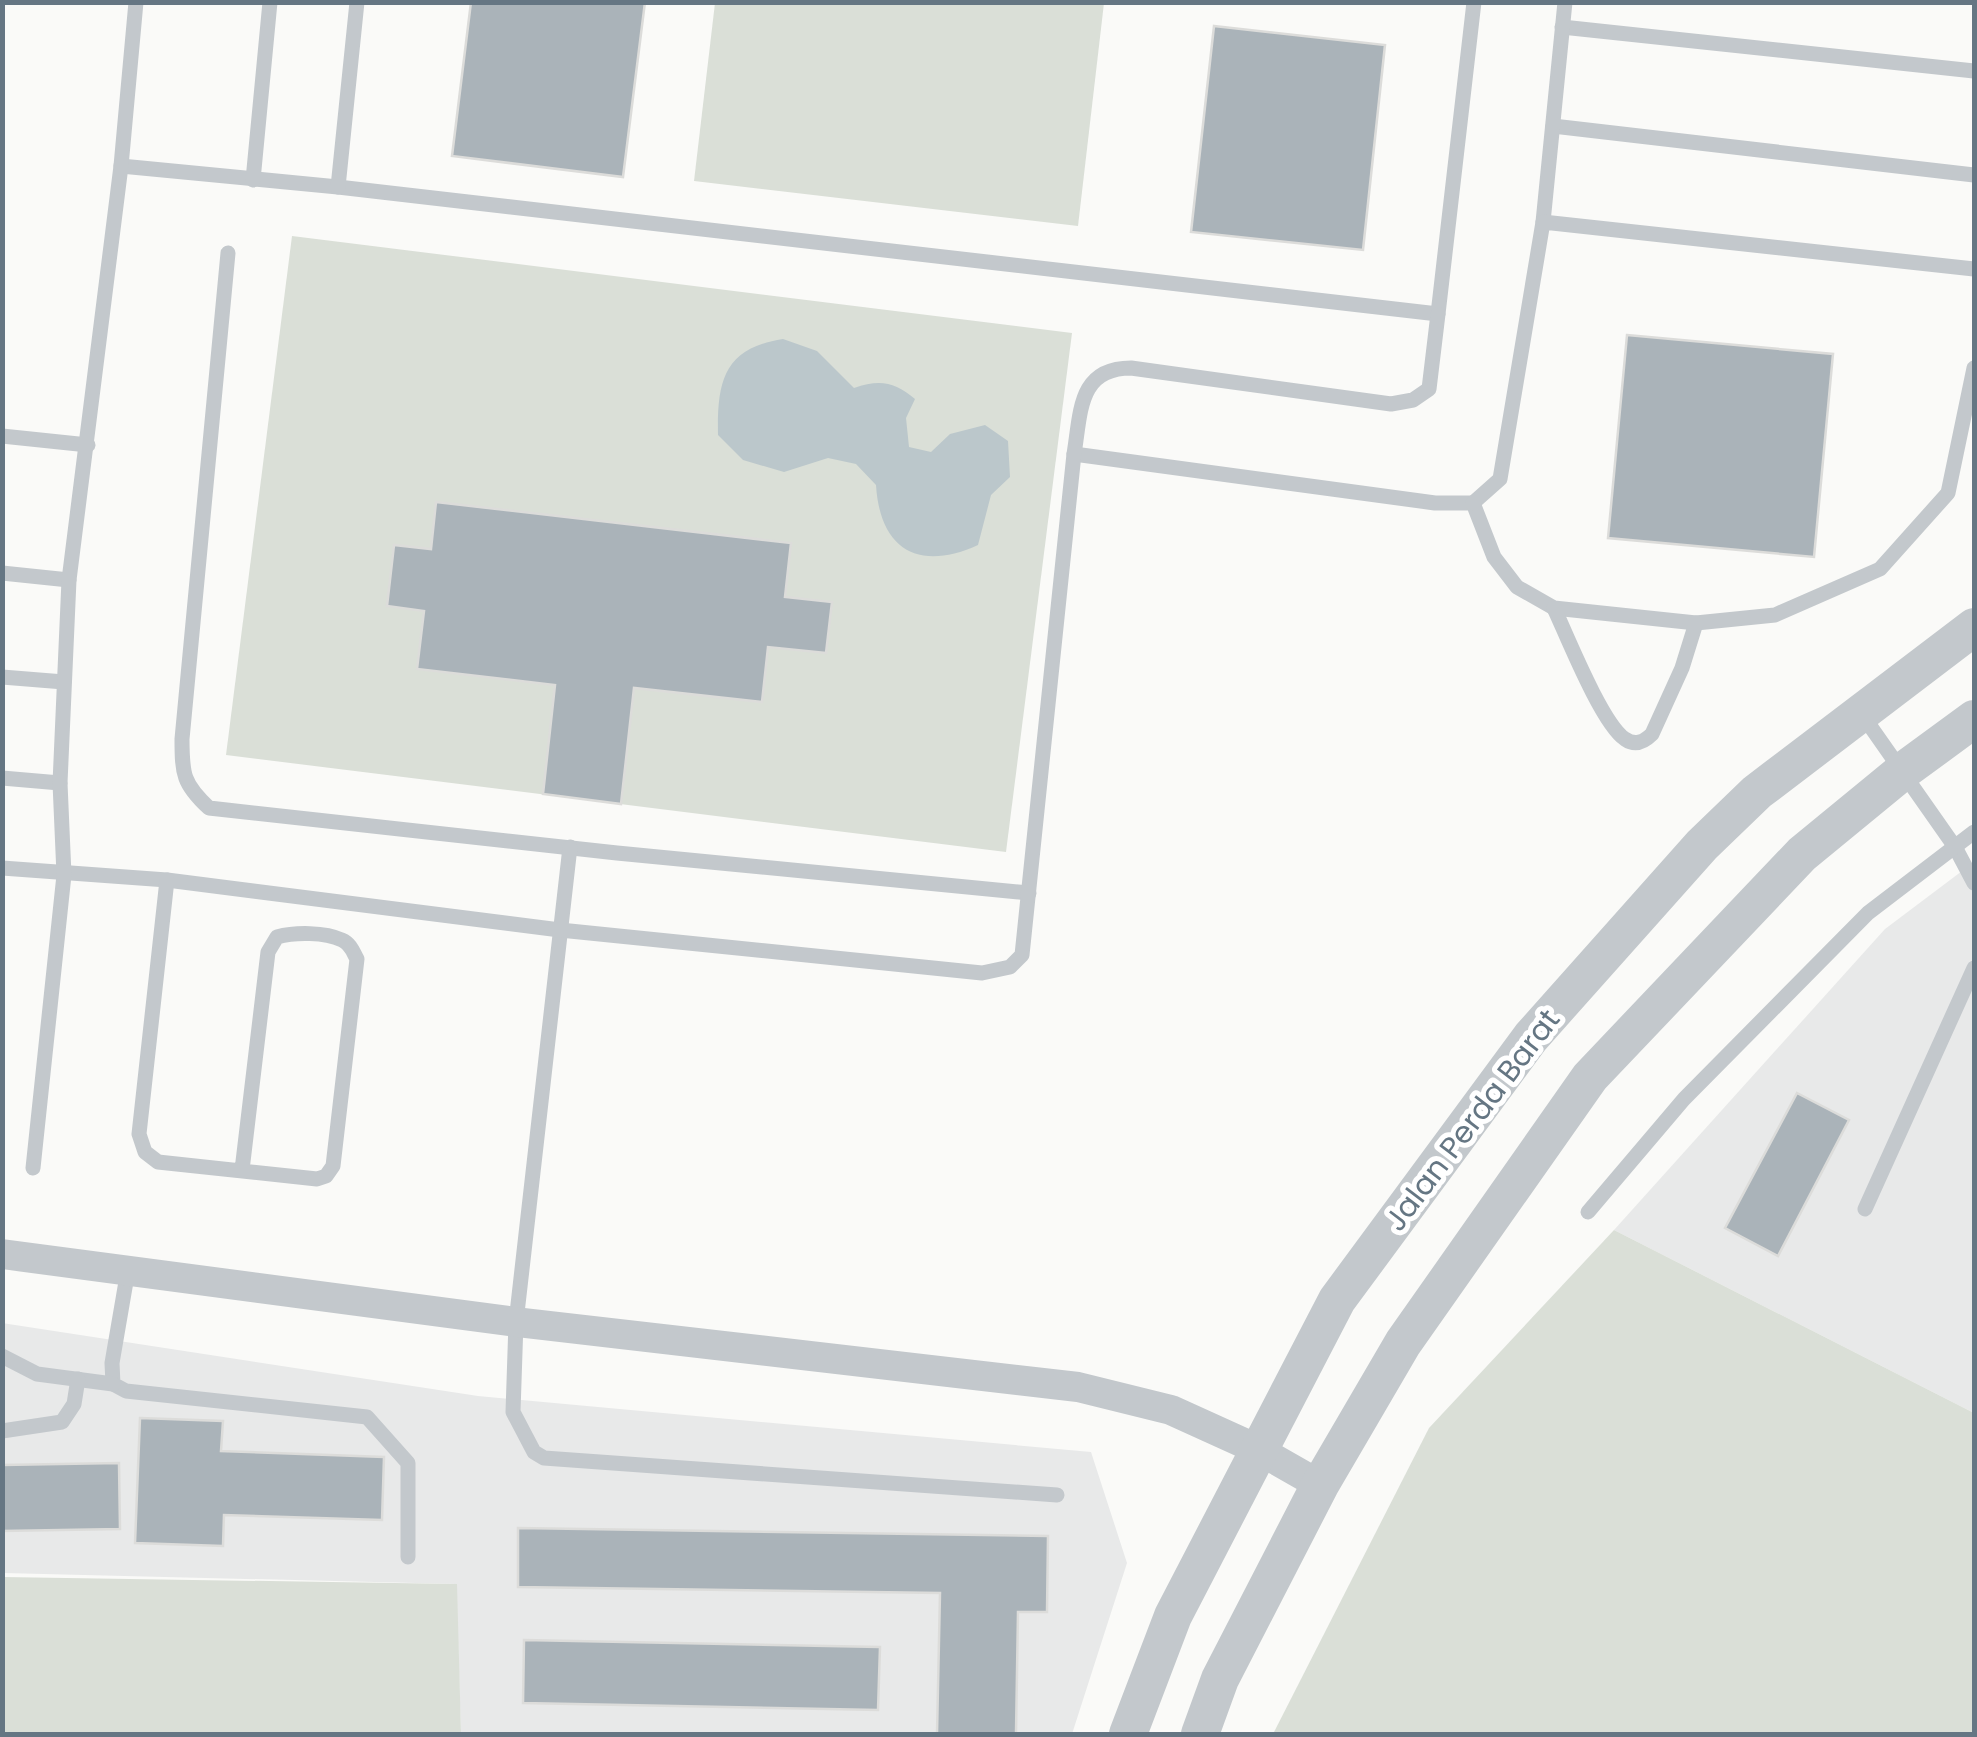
<svg xmlns="http://www.w3.org/2000/svg" width="1977" height="1737" font-family="Poppins,sans-serif">
	<rect width="100%" height="100%" fill="#fafaf8"/>
	<g fill="#e8e9e9" fill-rule="evenodd">
		<path d="M1974,862v551l-360,-183 271,-301z"/>
		<path d="M2,1323l476,73 613,56 36,111 -55,171h-56l2,-122h29l1,-76 -529,-8 -1,59 422,6 -3,141h-476l-5,-150 -453,-11v-42l117,-3 -2,-65 -115,2zM140,1418l83,4 -2,29 162,6 -1,63 -158,-5 -1,31zM524,1641l356,7 -2,62 -355,-7z"/>
	</g>
	<g fill="#dadfd7">
		<path d="M715,3h389l-26,223 -384,-45z"/>
		<path d="M292,236l780,97 -66,519 -780,-97z"/>
		<path d="M1614,1230l360,183v321h-701l156,-306z"/>
		<path d="M3,1577l454,7 4,150h-458z"/>
	</g>
	<path fill="#bbc7cb" d="M783,339l34,12 37,37c26,-9 41,-6 61,11l-9,19 3,29 22,5 19,-18 35,-9 23,16 2,36 -19,18 -13,50c-59,27 -98,5 -102,-60l-20,-21 -28,-6 -44,14 -41,-12 -25,-25c-1,-54 6,-87 65,-96z"/>
	<g fill="#aab3b9" stroke="#dcdcda" stroke-width="2.5">
		<path d="M471,2h174l-22,175 -171,-21z"/>
		<path d="M1214,26l171,19 -22,205 -172,-18z"/>
		<path d="M1627,335l206,19 -19,203 -206,-19z"/>
		<path d="M436,502l355,41 -6,54 47,5 -6,51 -58,-6 -6,55 -128,-14 -13,116 -78,-10 12,-109 -138,-16 7,-58 -37,-5 7,-61 37,4z"/>
		<path d="M1797,1093l52,27 -71,136 -53,-28z"/>
		<path d="M140,1418l83,3 -2,30 163,6 -2,63 -158,-5 -1,31 -88,-3z"/>
		<path d="M119,1463l1,66 -118,2v-66z"/>
		<path d="M518,1528l530,8 -1,76h-29l-2,122h-79l3,-141 -422,-6z"/>
		<path d="M524,1640l356,7 -2,63 -355,-7z"/>
	</g>
	<g fill="none" stroke-linecap="round" stroke-linejoin="round">
		<g stroke="#c3c8cc" stroke-width="15">
			<path d="M1562,27l412,44"/>
			<path d="M1553,126l421,49"/>
			<path d="M121,166l217,21 1100,127 36,-312"/>
			<path d="M253,180l17,-178"/>
			<path d="M338,187l19,-185"/>
			<path d="M1543,222l22,-220"/>
			<path d="M228,253l-46,486c0,35 1,45 27,69l408,45 412,40"/>
			<path d="M2,436l86,9"/>
			<path d="M1074,454l361,49h38l21,54 23,30 37,21 142,15 79,-8 105,-46 68,-76 26,-125"/>
			<path d="M1473,503l27,-24 43,-257 431,47"/>
			<path d="M2,573l67,7"/>
			<path d="M1554,608c13,28 48,116 71,131 10,7 19,3 27,-5l30,-66 14,-45"/>
			<path d="M2,677l62,5"/>
			<path d="M1861,713l94,134 19,36"/>
			<path d="M2,778l58,5"/>
			<path d="M570,847l-54,475 -3,90 21,40 10,6 513,37"/>
			<path d="M2,868l165,12 393,50 422,43 28,-6 12,-12 52,-501c7,-42 4,-86 57,-86l260,36 22,-4 16,-11 9,-75"/>
			<path d="M167,880l-28,254 6,18 13,10 159,17 9,-3 7,-10 24,-207c-4,-7 -6,-15 -15,-19 -17,-8 -47,-8 -65,-3l-9,15 -26,218"/>
			<path d="M33,1168l31,-293 -4,-92 9,-203 52,-414 15,-164"/>
			<path d="M1865,1209l109,-241"/>
			<path d="M1588,1212l96,-113 184,-186 106,-81"/>
			<path d="M128,1270l-16,93 1,21 13,7 241,26 41,46v94"/>
			<path d="M2,1356l35,18 76,10"/>
			<path d="M2,1431l60,-9 12,-18 4,-25"/>
		</g>
		<path stroke="#c3c8cc" stroke-width="30" d="M2,1254l514,68 562,65 93,23 86,39 63,36"/>
		<g stroke="#c3c8cc" stroke-width="38">
			<path d="M1128,1734l45,-118 164,-316 194,-263 171,-192 55,-53 217,-165"/>
			<path d="M1200,1734l20,-55 100,-194 83,-142 187,-266 212,-223 101,-83 71,-52"/>
		</g>
	</g>
	<g text-anchor="middle" dominant-baseline="central" stroke-width="10" stroke-linejoin="round" paint-order="stroke">
		<g font-size="30" fill="#657683" stroke="#fff">
			<text transform="translate(1472 1120) rotate(-53)">Jalan Perda Barat</text>
		</g>
	</g>
	<rect width="1977" height="1737" fill="none" stroke="#657683" stroke-width="10"/>
</svg>
